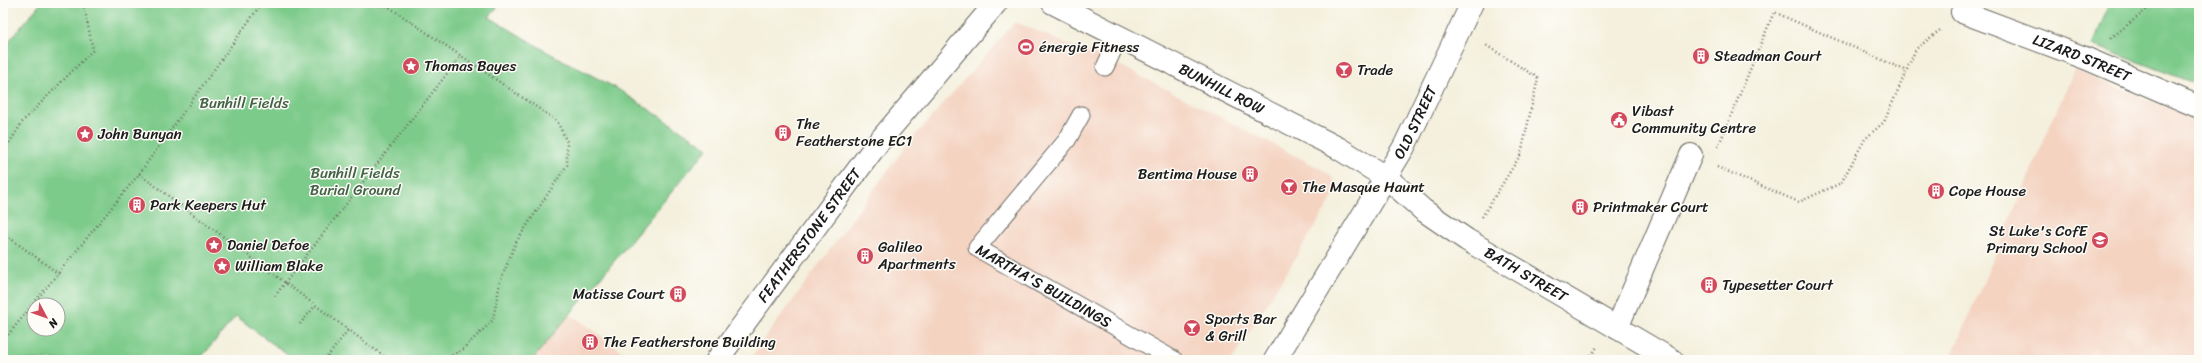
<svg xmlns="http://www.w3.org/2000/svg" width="2202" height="363" font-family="Sriracha,sans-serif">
	<rect width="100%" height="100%" fill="#fdfcf7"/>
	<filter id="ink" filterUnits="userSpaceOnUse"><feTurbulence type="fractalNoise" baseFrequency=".025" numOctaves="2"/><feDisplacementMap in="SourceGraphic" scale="8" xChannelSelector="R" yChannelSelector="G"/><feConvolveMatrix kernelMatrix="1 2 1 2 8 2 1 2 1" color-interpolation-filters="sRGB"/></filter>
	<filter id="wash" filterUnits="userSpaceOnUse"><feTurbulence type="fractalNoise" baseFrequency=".012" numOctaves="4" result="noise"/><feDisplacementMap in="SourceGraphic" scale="16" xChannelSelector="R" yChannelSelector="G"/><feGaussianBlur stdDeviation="0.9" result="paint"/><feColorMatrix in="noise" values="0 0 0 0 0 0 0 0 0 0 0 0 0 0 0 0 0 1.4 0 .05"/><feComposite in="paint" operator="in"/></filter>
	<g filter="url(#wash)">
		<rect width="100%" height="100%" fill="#f4f0dd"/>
		<g fill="#f4d3c1">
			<path d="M1015,22l104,43 208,107 9,11 1,8 -105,169h-483l156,-213z"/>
			<path d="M2074,70l125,50v240h-249z"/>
			<path d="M570,314l15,10 49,36h-102z"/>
		</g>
		<g fill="#7dcb8a" stroke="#4c7453" fill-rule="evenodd">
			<path d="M41,3h460l-12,14 60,36 67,35 92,60 -176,212h-238l-58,-44 -37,44h-196v-312zM34,305h24v24h-24z"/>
			<path d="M2109,3h90v82l-106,-40z"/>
		</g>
	</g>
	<g filter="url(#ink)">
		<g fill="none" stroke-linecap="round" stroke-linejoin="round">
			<g stroke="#686660" stroke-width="19">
				<g id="service">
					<path d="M1105,67l14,-30"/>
					<path id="s1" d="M1081,115l-14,25 -90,108 197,112"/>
				</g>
			</g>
			<g stroke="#686660" stroke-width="24">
				<g id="minor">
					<path id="s2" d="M1966,3l-4,9 123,46 114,49"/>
					<path d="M1617,328l74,-173"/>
					<path id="s3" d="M717,360l160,-216 119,-141"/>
				</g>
			</g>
			<g stroke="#686660" stroke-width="24">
				<g id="secondary">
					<path id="s4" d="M1053,3l285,145 49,30 36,32 44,30 205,120"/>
				</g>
			</g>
			<g stroke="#686660" stroke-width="24">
				<g id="primary">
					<path id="s5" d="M1275,360l129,-213 68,-144"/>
				</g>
			</g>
			<g stroke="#686660" stroke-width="2.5" stroke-dasharray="1 3" stroke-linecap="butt">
				<path d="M383,3l174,118 10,21v23l-51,77 -16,40 -7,38 -30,29 -19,11"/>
				<path d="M2111,38l44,-35"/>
				<path d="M1718,147l56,-135 133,59"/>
				<path d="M3,153l20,-32 70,-71 -9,-44 2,-3"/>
				<path d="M1717,167l82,35 42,-19 24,-44 19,-17 32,-73 24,-19"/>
				<path d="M139,174l250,186"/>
				<path d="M1482,217l39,-63 17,-76 -54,-34"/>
				<path d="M3,233l56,41"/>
				<path d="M275,296l185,-239"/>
				<path d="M300,324l15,-18"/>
				<path d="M3,341l136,-167 123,-171"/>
				<path d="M325,360l23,-30"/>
				<path d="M1595,360l-5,-3 7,-10"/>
			</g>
			<use href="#service" stroke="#fff" stroke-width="17"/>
			<use href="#minor" stroke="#fff" stroke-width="22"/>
			<use href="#secondary" stroke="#fff" stroke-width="22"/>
			<use href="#primary" stroke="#fff" stroke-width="22"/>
		</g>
	</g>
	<defs>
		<g id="stadium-disc" transform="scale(0.9)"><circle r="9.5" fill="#d1495b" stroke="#fdfcf7"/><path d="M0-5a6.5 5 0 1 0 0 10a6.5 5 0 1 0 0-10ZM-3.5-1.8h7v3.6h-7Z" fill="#fff"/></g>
		<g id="building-disc" transform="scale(0.9)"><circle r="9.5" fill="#d1495b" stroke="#fdfcf7"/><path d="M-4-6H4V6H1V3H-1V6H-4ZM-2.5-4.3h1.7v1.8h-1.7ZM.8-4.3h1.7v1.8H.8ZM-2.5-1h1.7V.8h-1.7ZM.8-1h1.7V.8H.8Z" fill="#fff"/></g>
		<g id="sight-disc" transform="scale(0.9)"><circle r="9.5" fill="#d1495b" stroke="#fdfcf7"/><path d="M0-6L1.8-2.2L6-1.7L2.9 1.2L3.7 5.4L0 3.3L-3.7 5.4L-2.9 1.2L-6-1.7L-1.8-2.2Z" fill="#fff"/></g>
		<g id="bar-disc" transform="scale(0.9)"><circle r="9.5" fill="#d1495b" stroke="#fdfcf7"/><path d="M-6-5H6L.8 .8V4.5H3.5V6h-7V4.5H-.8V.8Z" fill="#fff"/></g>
		<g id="civic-disc" transform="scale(0.9)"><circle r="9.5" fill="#d1495b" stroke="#fdfcf7"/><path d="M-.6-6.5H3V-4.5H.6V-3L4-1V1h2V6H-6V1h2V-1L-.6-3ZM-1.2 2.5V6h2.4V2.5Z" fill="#fff"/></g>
		<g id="school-disc" transform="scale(0.9)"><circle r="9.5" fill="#d1495b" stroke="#fdfcf7"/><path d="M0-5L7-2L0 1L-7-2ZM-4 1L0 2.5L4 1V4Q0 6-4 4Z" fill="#fff"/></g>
	</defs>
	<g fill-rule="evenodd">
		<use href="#stadium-disc" x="1026" y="47"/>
		<use href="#building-disc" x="1701" y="56"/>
		<use href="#sight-disc" x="411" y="66"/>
		<use href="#bar-disc" x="1344" y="70"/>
		<use href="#civic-disc" x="1619" y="120"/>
		<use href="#building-disc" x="783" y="133"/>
		<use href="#sight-disc" x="85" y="134"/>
		<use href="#building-disc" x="1250" y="174"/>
		<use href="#bar-disc" x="1289" y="187"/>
		<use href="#building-disc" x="1936" y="191"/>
		<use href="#building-disc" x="137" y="205"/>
		<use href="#building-disc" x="1580" y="207"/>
		<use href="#school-disc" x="2100" y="240"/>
		<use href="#sight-disc" x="214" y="245"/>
		<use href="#building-disc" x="865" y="256"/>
		<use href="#sight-disc" x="222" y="266"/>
		<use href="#building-disc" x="1709" y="285"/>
		<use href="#building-disc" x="678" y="294"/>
		<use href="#bar-disc" x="1192" y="328"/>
		<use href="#building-disc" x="590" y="342"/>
	</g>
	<g text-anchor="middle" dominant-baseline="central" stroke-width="3" stroke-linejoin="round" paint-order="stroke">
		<g font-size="15" fill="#1c1c1c" stroke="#fdfcf7" text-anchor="start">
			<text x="1039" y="47">énergie Fitness</text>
			<text x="1714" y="56">Steadman Court</text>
			<text x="424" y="66">Thomas Bayes</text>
			<text x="1357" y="70">Trade</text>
			<text x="1632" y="111">Vibast<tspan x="1632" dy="17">Community Centre</tspan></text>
			<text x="796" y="124">The<tspan x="796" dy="17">Featherstone EC1</tspan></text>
			<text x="98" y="134">John Bunyan</text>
			<text x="1237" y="174" text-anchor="end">Bentima House</text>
			<text x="1302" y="187">The Masque Haunt</text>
			<text x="1949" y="191">Cope House</text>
			<text x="150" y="205">Park Keepers Hut</text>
			<text x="1593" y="207">Printmaker Court</text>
			<text x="2087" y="231" text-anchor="end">St Luke's CofE<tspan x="2087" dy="17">Primary School</tspan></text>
			<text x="227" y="245">Daniel Defoe</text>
			<text x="878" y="247">Galileo<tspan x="878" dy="17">Apartments</tspan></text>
			<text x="235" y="266">William Blake</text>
			<text x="1722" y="285">Typesetter Court</text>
			<text x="665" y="294" text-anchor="end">Matisse Court</text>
			<text x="1205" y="319">Sports Bar<tspan x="1205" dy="17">&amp; Grill</tspan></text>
			<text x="603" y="342">The Featherstone Building</text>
		</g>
		<g font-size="15" fill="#1c1c1c" stroke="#fdfcf7">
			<text stroke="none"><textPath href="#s2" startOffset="138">LIZARD STREET</textPath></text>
			<text stroke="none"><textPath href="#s4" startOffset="189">BUNHILL ROW</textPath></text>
			<text stroke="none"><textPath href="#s5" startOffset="276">OLD STREET</textPath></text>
			<text stroke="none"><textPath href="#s3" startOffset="155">FEATHERSTONE STREET</textPath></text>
			<text stroke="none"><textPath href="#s4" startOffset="547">BATH STREET</textPath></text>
			<text stroke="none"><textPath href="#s1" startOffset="246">MARTHA'S BUILDINGS</textPath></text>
		</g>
		<g font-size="15" fill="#436248" stroke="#fdfcf7">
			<text x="244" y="103">Bunhill Fields</text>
			<text x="355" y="173">Bunhill Fields<tspan x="355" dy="17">Burial Ground</tspan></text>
		</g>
	</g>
	<rect width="2202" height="363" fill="none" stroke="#fdfcf7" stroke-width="16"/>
	<g transform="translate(46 317) rotate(131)"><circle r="19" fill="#fdfcf7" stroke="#a3a29f"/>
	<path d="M0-3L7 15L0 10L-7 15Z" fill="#d1495b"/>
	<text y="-6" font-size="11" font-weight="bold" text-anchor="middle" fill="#1c1c1c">N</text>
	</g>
</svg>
